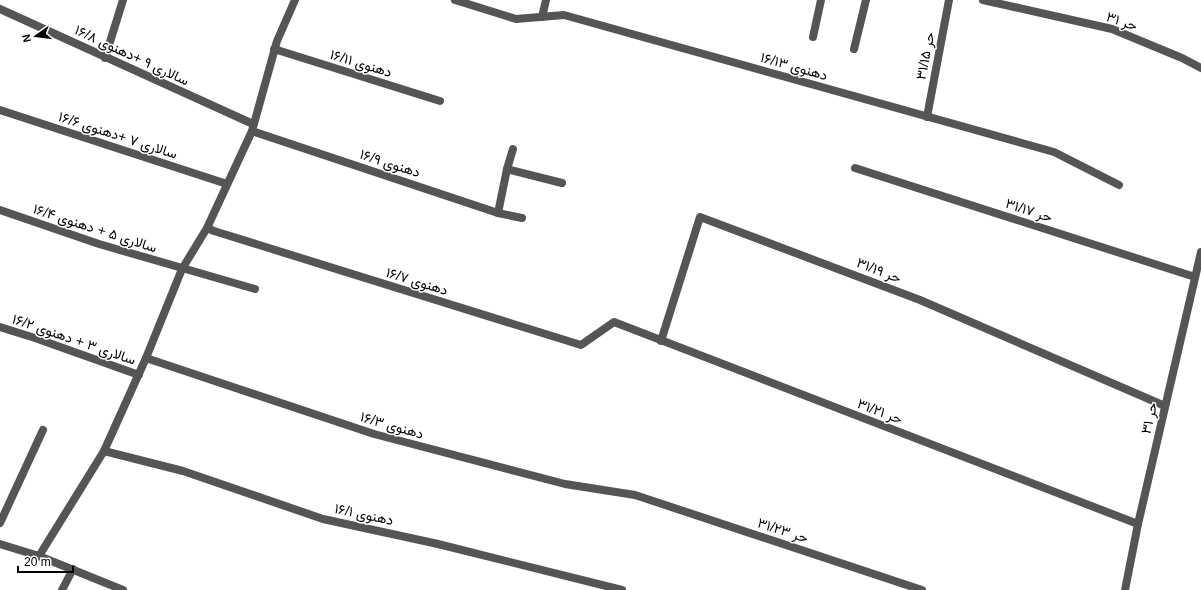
<svg xmlns="http://www.w3.org/2000/svg" width="1201" height="590" font-family="Arial,Vazirmatn,sans-serif">
	<rect width="100%" height="100%" fill="#fff"/>
	<g fill="none" stroke-linecap="round" stroke-linejoin="round">
		<g stroke="#555" stroke-width="8">
			<path d="M455,0l61,19 48,-4 490,137 65,33"/>
			<path d="M983,0l129,29 70,29 19,10"/>
			<path d="M0,9l253,115"/>
			<path d="M542,17l4,-17"/>
			<path d="M813,37l8,-37"/>
			<path d="M274,49l166,52"/>
			<path d="M854,49l12,-49"/>
			<path d="M105,58l18,-58"/>
			<path d="M0,110l227,74"/>
			<path d="M927,117l22,-117"/>
			<path d="M252,131l246,82 24,5"/>
			<path d="M855,168l340,109"/>
			<path d="M507,169l55,14"/>
			<path d="M0,210l99,34 156,45"/>
			<path d="M498,213l9,-44 6,-20"/>
			<path d="M207,228l7,3 367,114 33,-23 524,202"/>
			<path d="M0,327l35,11 104,37"/>
			<path d="M661,341l39,-124 220,83 245,106"/>
			<path d="M146,358l228,76 191,50 70,11 287,95"/>
			<path d="M104,451l79,20 140,48 115,25 184,46"/>
			<path d="M0,523l43,-93"/>
			<path d="M39,556l65,-105 42,-93 36,-89 25,-41 45,-97 25,-90 18,-41"/>
			<path d="M62,590l11,-21"/>
			<path d="M1125,590l13,-66 63,-272"/>
		</g>
		<path stroke="#555" stroke-width="8" d="M0,544l39,12 84,34"/>
	</g>
	<g text-anchor="middle" dominant-baseline="central" stroke-width="3" stroke-linejoin="round" paint-order="stroke">
		<g font-size="14" fill="#000" stroke="#fff">
			<text transform="translate(1122 21) rotate(19)">حر ۳۱</text>
			<text transform="translate(132 55) rotate(25)">سالاری ۹ +دهنوی ۱۶/۸</text>
			<text transform="translate(925 56) rotate(-79)">حر ۳۱/۱۵</text>
			<text transform="translate(361 63) rotate(17)">دهنوی ۱۶/۱۱</text>
			<text transform="translate(794 66) rotate(16)">دهنوی ۱۶/۱۳</text>
			<text transform="translate(118 135) rotate(18)">سالاری ۷ +دهنوی ۱۶/۶</text>
			<text transform="translate(390 163) rotate(18)">دهنوی ۱۶/۹</text>
			<text transform="translate(1029 210) rotate(18)">حر ۳۱/۱۷</text>
			<text transform="translate(95 228) rotate(18)">سالاری ۵ + دهنوی ۱۶/۴</text>
			<text transform="translate(879 270) rotate(21)">حر ۳۱/۱۹</text>
			<text transform="translate(417 281) rotate(17)">دهنوی ۱۶/۷</text>
			<text transform="translate(74 339) rotate(19)">سالاری ۳ + دهنوی ۱۶/۲</text>
			<text transform="translate(880 411) rotate(21)">حر ۳۱/۲۱</text>
			<text transform="translate(1149 418) rotate(-77)">حر ۳۱</text>
			<text transform="translate(392 425) rotate(16)">دهنوی ۱۶/۳</text>
			<text transform="translate(364 514) rotate(12)">دهنوی ۱۶/۱</text>
			<text transform="translate(783 530) rotate(18)">حر ۳۱/۲۳</text>
		</g>
	</g>
	<g transform="translate(36 36) rotate(256)" stroke="#ffffff" stroke-width="3" paint-order="stroke">
	<path d="M0-3L7 15L0 10L-7 15Z" fill="#000000"/>
	<text y="-6" font-size="11" font-weight="bold" text-anchor="middle" fill="#000000">N</text>
	</g>
	<path d="M18 566v6h55v-6" fill="none" stroke="#000000" stroke-width="2"/>
	<text x="24" y="566" font-size="12" fill="#000000" stroke="#ffffff" stroke-width="3" paint-order="stroke">20 m</text>
</svg>
